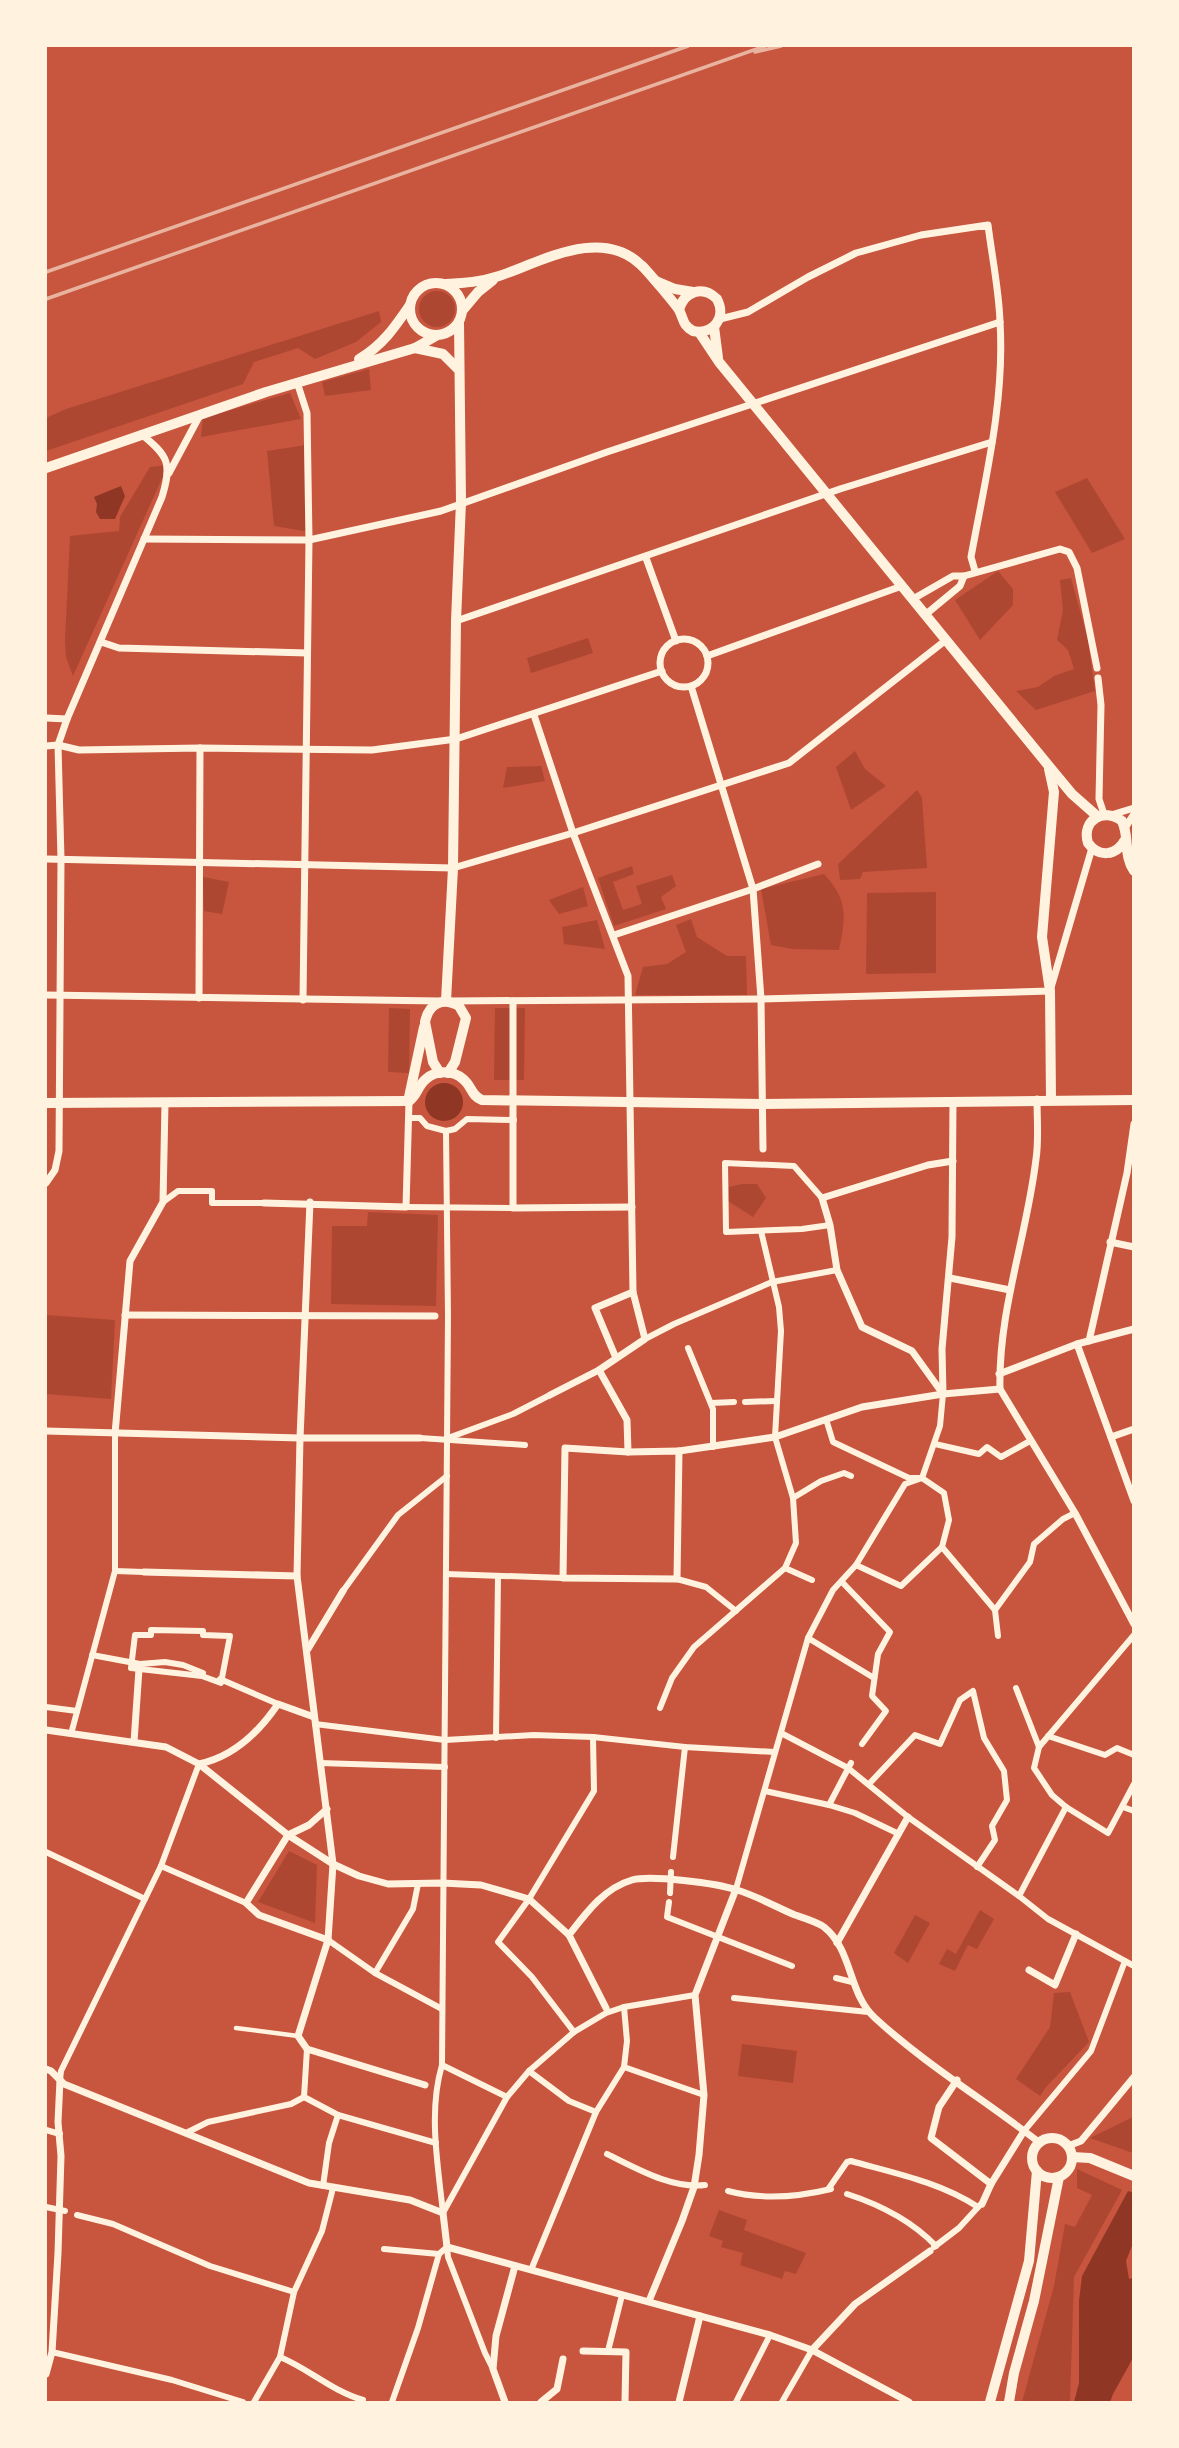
<svg xmlns="http://www.w3.org/2000/svg" width="1179" height="2448" font-family="Literata,serif">
	<rect width="100%" height="100%" fill="#c8553d"/>
	<g fill="#ae4732">
		<circle cx="437" cy="309" r="18"/>
		<path d="M379,311l2,11 -25,20 -41,17 -17,-11 -44,14 -11,22 -197,67v-33l20,-9z"/>
		<path d="M369,369l2,21 -46,6 -3,-14z"/>
		<path d="M290,393l11,26 -100,18 2,-19z"/>
		<path d="M306,445l4,87 -36,-6 -7,-75z"/>
		<path d="M168,465l-95,211 -7,-19 -1,-17 5,-104 49,-5 1,-14 30,-50z"/>
		<path d="M1087,478l38,61 -33,14 -37,-61z"/>
		<path d="M998,571l15,18v16l-33,35 -25,-40z"/>
		<path d="M1071,578l17,62 7,51 -59,19 -20,-19 22,-4 16,-11 20,-7 -6,-19 -11,-10 6,-30 -3,-30z"/>
		<path d="M588,638l5,15 -62,20 -4,-15z"/>
		<path d="M855,751l10,18 21,17 -35,24 -15,-43z"/>
		<path d="M541,766l4,15 -42,7 4,-21z"/>
		<path d="M917,790l5,8 5,70 -64,4 -3,7 -20,1 -2,-16z"/>
		<path d="M632,866l2,8 -21,8 10,28 19,-6 -6,-18 36,-11 4,11 -15,11 5,12 -52,17 -16,-48z"/>
		<path d="M824,874c24,26 22,42 15,76l-47,-1 -21,-4 -10,-56z"/>
		<path d="M203,877l26,5 -7,32 -18,-3z"/>
		<path d="M583,887l5,19 -29,8 -10,-14z"/>
		<path d="M936,892v81l-70,1 1,-81z"/>
		<path d="M691,919l6,18 30,19h19l1,39h-112l8,-28 24,-3 19,-12 -10,-27z"/>
		<path d="M597,920l8,29 -41,-5 -2,-17z"/>
		<path d="M389,1008l21,1 -1,64 -21,-1z"/>
		<path d="M495,1008h30l-1,72h-30z"/>
		<path d="M742,1184h15l9,14 -13,19 -25,-16 1,-14z"/>
		<path d="M368,1212l70,3 -2,91 -105,-2 1,-78h35z"/>
		<path d="M46,1315l69,5 -4,79 -65,-5z"/>
		<path d="M289,1851l28,14 -2,58 -57,-21z"/>
		<path d="M980,1910l14,9 -17,30 -9,-4 -13,26 -16,-7 8,-15 9,5z"/>
		<path d="M915,1915l15,8 -22,40 -14,-10z"/>
		<path d="M1070,1992l19,50 -43,45 -6,9 -24,-17 34,-52 4,-34z"/>
		<path d="M742,2044l55,7 -4,32 -55,-7z"/>
		<path d="M1133,2117v36l-43,-15z"/>
		<path d="M1077,2169l45,21 -48,87 -4,125h-48l32,-116 11,-62 10,3 17,-32 -15,-7z"/>
		<path d="M719,2210l28,10 -3,10 62,23 -10,21 -11,-3 -3,8 -42,-14 3,-12 -22,-6 2,-6 -14,-5z"/>
	</g>
	<g fill="#8f3625">
		<path d="M121,486l4,10 -10,23h-15l-4,-7 1,-8 -3,-7z"/>
		<circle cx="444" cy="1102" r="19"/>
		<path d="M1128,2191l6,2 -1,50 -7,18 3,18 4,-1v80l-20,36 -3,8h-36l5,-19v-82l3,-25z"/>
	</g>
	<g fill="none" stroke-linecap="round" stroke-linejoin="round">
		<path stroke="#fff3e0" stroke-width="4.5" d="M236,2028l62,8"/>
		<g stroke="#fff3e0" stroke-width="6">
			<path d="M408,1118h12l7,8 19,5 9,-2 12,-10 47,1"/>
			<path d="M822,1198l-28,-32 -69,-3 1,69 76,-3 28,-4"/>
			<path d="M163,1202l15,-11h34v12h52"/>
			<path d="M406,1207l107,1"/>
			<path d="M761,1231l18,76 2,24 -6,106 18,61 3,45 -11,25 27,12"/>
			<path d="M645,1339l29,-15 98,-42 65,-12"/>
			<path d="M688,1348l25,61v38"/>
			<path d="M745,1402l30,-1"/>
			<path d="M711,1403l23,-1"/>
			<path d="M826,1419l7,23 76,36h13l22,15 5,27 -7,27 53,63 3,26"/>
			<path d="M420,1438l105,7"/>
			<path d="M448,1438l65,-24 37,-19"/>
			<path d="M935,1444l44,10 8,-7 14,10 29,-16"/>
			<path d="M793,1498l28,-17 23,-8 7,3"/>
			<path d="M856,1565l45,21 41,-39"/>
			<path d="M115,1571l29,1"/>
			<path d="M446,1574l117,4"/>
			<path d="M677,1579l29,8 30,24"/>
			<path d="M842,1582l48,50 -12,22 -6,42 14,15 -24,33"/>
			<path d="M343,1591l55,-76 49,-39"/>
			<path d="M995,1610l35,-48 4,-18 29,-25 12,-6"/>
			<path d="M151,1630l52,1v4l27,1 -9,47 -19,-7 -71,-8 4,-33h16z"/>
			<path d="M808,1638l66,40"/>
			<path d="M92,1655l48,9 25,-2 18,3 20,8"/>
			<path d="M220,1679l58,25"/>
			<path d="M1016,1688l23,59 -5,21 18,27 14,12 42,26 26,-49"/>
			<path d="M46,1707l31,4"/>
			<path d="M660,1708l12,-30 22,-31 91,-79"/>
			<path d="M315,1724l130,16 89,-5 59,2 92,10 90,5"/>
			<path d="M781,1733l67,35 60,49 111,79"/>
			<path d="M71,1734l44,-163v-137"/>
			<path d="M1048,1736l57,19 12,-7 17,7"/>
			<path d="M496,1738l2,-162"/>
			<path d="M1039,1747l95,-112"/>
			<path d="M320,1763l125,4"/>
			<path d="M869,1784l46,-49 25,9 20,-44 13,-9 11,47 20,33 3,29 -15,26 3,14 -18,27"/>
			<path d="M765,1791l64,14 26,8 44,21"/>
			<path d="M829,1805l22,-42"/>
			<path d="M1066,1807l-47,89 29,23 86,47"/>
			<path d="M1123,1807l11,4"/>
			<path d="M46,1852l99,47"/>
			<path d="M673,1857l12,-110"/>
			<path d="M161,1866l85,37"/>
			<path d="M736,1889l72,-251 25,-48 23,-25 49,-81 17,-6 18,-52 3,-32"/>
			<path d="M670,1893l1,-21"/>
			<path d="M669,1902l-2,15 125,49"/>
			<path d="M328,1940l47,33 67,36"/>
			<path d="M375,1973l38,-64 5,-25"/>
			<path d="M836,1978l16,4"/>
			<path d="M734,1998l134,14"/>
			<path d="M574,2032l-42,-55 -34,-35 31,-43 65,-108 -1,-54"/>
			<path d="M442,2065l65,32"/>
			<path d="M624,2067l80,28"/>
			<path d="M529,2071l40,30 27,11"/>
			<path d="M60,2080l1,-9 100,-205 38,-102"/>
			<path d="M304,2097l34,18 98,28"/>
			<path d="M304,2097l3,-48"/>
			<path d="M46,2130l14,4"/>
			<path d="M1024,2131l67,-80 34,-90"/>
			<path d="M186,2133l22,-11 83,-18 13,-7"/>
			<path d="M607,2154c29,14 64,35 98,31"/>
			<path d="M323,2186l6,-43 9,-28"/>
			<path d="M829,2188l18,-26 4,-1c43,12 89,21 127,46"/>
			<path d="M728,2191c34,9 70,6 103,-2"/>
			<path d="M847,2194c34,11 64,26 89,52"/>
			<path d="M46,2207l19,4"/>
			<path d="M444,2211l63,-114 22,-26 45,-39 32,-19 18,-6 71,-12"/>
			<path d="M443,2213c-5,-48 -15,-101 -1,-148l6,-749 -2,-185"/>
			<path d="M77,2215l36,9 97,42 84,26"/>
			<path d="M447,2247l1,10 37,96 8,16"/>
			<path d="M934,2247l25,-19 21,-23"/>
			<path d="M384,2249l55,5"/>
			<path d="M531,2270l65,-158 28,-45 3,-26 -3,-34"/>
			<path d="M608,2351l14,-56"/>
			<path d="M52,2352l120,28 71,22"/>
			<path d="M280,2357c29,12 52,34 83,43"/>
			<path d="M254,2402l26,-45 14,-65 28,-61 11,-43"/>
			<path d="M392,2402l26,-74 21,-74 8,-7"/>
			<path d="M736,2402l34,-67"/>
			<path d="M782,2402l30,-52"/>
		</g>
		<g stroke="#fff3e0" stroke-width="7">
			<path d="M720,319l28,-7 60,-35 48,-24 65,-18 67,-10c4,32 11,65 12,97 5,79 -15,158 -29,235l4,14"/>
			<path d="M297,382l10,31 2,127 -6,460"/>
			<path d="M169,473l31,-58"/>
			<path d="M144,539l165,1 132,-29 166,-59 393,-130"/>
			<path d="M646,558l30,83"/>
			<path d="M964,576l96,-27 9,3 8,16 20,100"/>
			<path d="M913,599l40,-23h11l-4,10 -35,29"/>
			<path d="M456,621l384,-132 152,-47"/>
			<circle cx="684" cy="663" r="24"/>
			<path d="M101,642l18,6 188,5"/>
			<path d="M707,656l195,-70"/>
			<path d="M1098,678l3,27 -2,94 5,15"/>
			<path d="M691,686l62,203 8,110 2,150"/>
			<path d="M534,715l39,118 55,143 5,316"/>
			<path d="M46,718l21,1"/>
			<path d="M46,746l12,-1 21,5 121,-2 172,2 84,-11 206,-68"/>
			<path d="M1111,815l23,-7"/>
			<path d="M1125,828l9,-14"/>
			<path d="M46,859l407,9 120,-35 216,-70 157,-123"/>
			<path d="M614,935l139,-46 65,-25"/>
			<path d="M46,995l393,6"/>
			<path d="M199,998l1,-250"/>
			<path d="M451,1001l310,-2 289,-8 42,-143"/>
			<path d="M513,1001v207l119,-1"/>
			<path d="M1037,1099c0,20 2,41 -1,60 -9,77 -38,152 -36,230l75,124 59,111"/>
			<path d="M46,1183l9,-13 4,-19 2,-292 -3,-114 9,-26 95,-222c10,-33 7,-41 -21,-63"/>
			<path d="M310,1202l-10,236 -3,138 36,288 -5,76 -30,96 9,13 118,36"/>
			<path d="M264,1203l142,4 3,-106"/>
			<path d="M1110,1242l24,5"/>
			<path d="M950,1278l60,12"/>
			<path d="M125,1315l310,1"/>
			<path d="M1089,1341l38,-168 7,-49"/>
			<path d="M1077,1344l57,157"/>
			<path d="M599,1370l28,50 1,32"/>
			<path d="M999,1374l78,-30 57,-15"/>
			<path d="M943,1394l-31,-43 -50,-24 -25,-57 -7,-45 -8,-27 106,-33 25,-4"/>
			<path d="M943,1394l-1,-45 10,-112 1,-136"/>
			<path d="M550,1395l49,-25 46,-31 -12,-47 -38,16 21,50"/>
			<path d="M46,1431l254,7h120"/>
			<path d="M115,1434l15,-173 33,-59 2,-99"/>
			<path d="M1111,1437l23,-8"/>
			<path d="M565,1448l63,4 51,-1 -2,128 -114,-1z"/>
			<path d="M679,1451l96,-14 87,-30 81,-13 57,-5"/>
			<path d="M144,1572l153,4"/>
			<path d="M308,1649l35,-58"/>
			<path d="M46,1730l120,17 33,17 89,71 45,29 26,12 29,8 54,-1 39,2 48,14 40,36 37,73"/>
			<path d="M134,1742l5,-73"/>
			<path d="M199,1764c34,-7 60,-32 79,-60l36,13"/>
			<path d="M327,1809l-18,16 -21,10 -42,68 13,12 69,25"/>
			<path d="M569,1935c17,-22 35,-47 63,-55 19,-5 84,3 105,10 20,6 39,17 58,25 9,3 22,7 29,12 29,23 24,67 51,91 50,46 111,83 165,125"/>
			<path d="M837,1943l71,-126"/>
			<path d="M1029,1970l26,15 21,-51"/>
			<path d="M46,2069l5,2 13,13 245,99 101,17 33,13 4,34 323,88 42,15 97,52"/>
			<path d="M957,2080l-18,27 -8,31 60,46"/>
			<path d="M1068,2146l13,-5 53,-64"/>
			<path d="M982,2204l9,-20 33,-53"/>
			<path d="M649,2301l33,-80 12,-34 5,-32 5,-60 -9,-100 41,-106"/>
			<path d="M812,2350l43,-46 75,-53"/>
			<path d="M583,2351l43,1 -1,50"/>
			<path d="M46,2374l6,-22 6,-99 3,-97 -3,-34 2,-42"/>
			<path d="M505,2402l-12,-33 3,-33 19,-70"/>
			<path d="M541,2402l16,-13 6,-30"/>
			<path d="M679,2402l21,-86"/>
		</g>
		<g stroke="#fff3e0" stroke-width="10">
			<path d="M656,281l19,8 18,3"/>
			<circle cx="436" cy="309" r="26"/>
			<path d="M446,284c18,-1 35,-2 53,-8 42,-14 102,-50 142,-11 5,4 35,40 38,45 5,9 3,15 14,21 20,4 34,-13 24,-32 -14,-14 -33,-8 -38,11"/>
			<path d="M462,311l16,-19 15,-12"/>
			<path d="M714,327l4,31"/>
			<path d="M699,332l20,30 329,403 24,29 25,22"/>
			<path d="M415,348l28,6 16,16"/>
			<path d="M359,359c23,-13 36,-32 51,-54"/>
			<path d="M46,468l220,-76 149,-44 21,-12"/>
			<path d="M1049,769l5,23 -12,145 8,54 1,108"/>
			<path d="M1125,840c-9,16 -26,18 -37,3 -7,-23 16,-36 34,-22 8,17 1,34 12,50"/>
			<path d="M446,1001l7,-133 3,-247 5,-119 -2,-180"/>
			<path d="M440,1073l-7,-11 -8,-40c4,-19 18,-25 34,-16l7,12 -11,44 -7,11"/>
			<path d="M409,1097l15,-70"/>
			<path d="M409,1101c8,-5 9,-16 17,-22 10,-9 27,-9 37,0 9,7 8,17 19,21l280,4 372,-4"/>
			<path d="M46,1103l363,-2"/>
			<circle cx="1052" cy="2158" r="20"/>
			<path d="M1072,2157l18,1 44,18"/>
			<path d="M990,2402l39,-141 8,-90"/>
			<path d="M1009,2402l5,-29 20,-72 25,-124"/>
		</g>
		<g stroke="#e9b49f" stroke-width="3.5">
			<path d="M755,52l26,-6"/>
			<path d="M46,272l642,-226"/>
			<path d="M46,299l719,-253"/>
		</g>
	</g>
	<rect width="1179" height="2448" fill="none" stroke="#fff3e0" stroke-width="94"/>
</svg>
